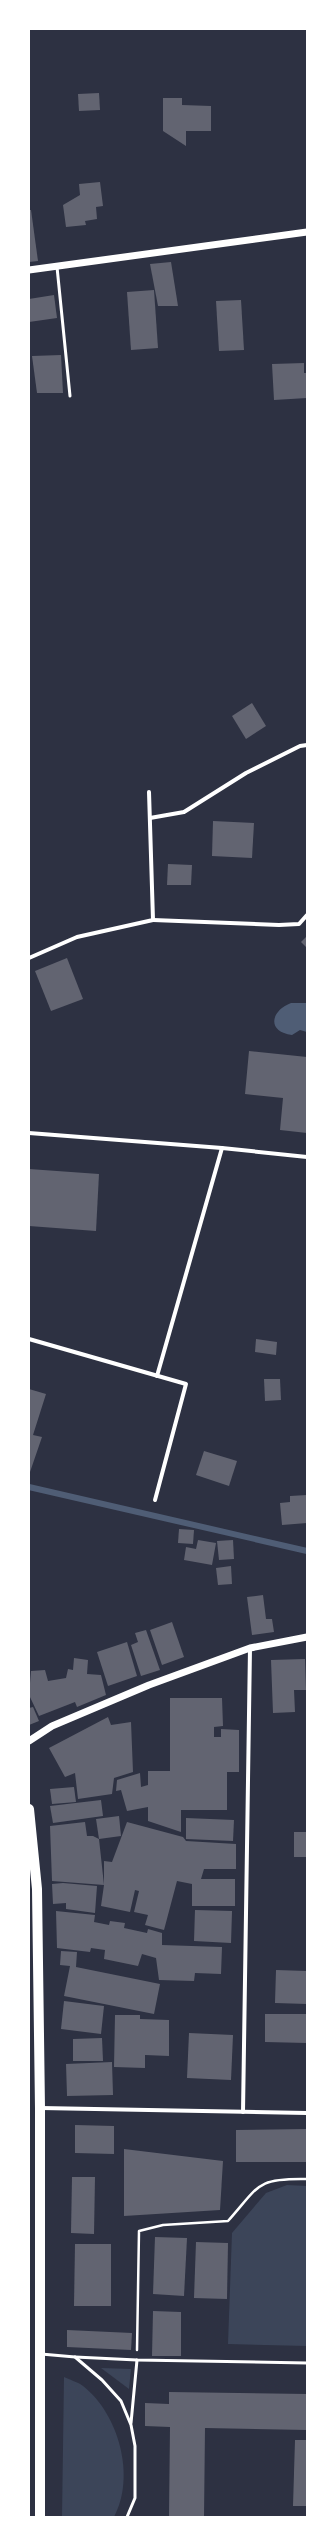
<svg xmlns="http://www.w3.org/2000/svg" width="336" height="2546" font-family="Arial,sans-serif">
	<rect width="100%" height="100%" fill="#2d3142"/>
	<g fill="#3c4559">
		<path d="M287,2185l20,1v160l-79,-2 4,-111 34,-40z"/>
		<path d="M101,2368l30,1 -2,20z"/>
		<path d="M64,2377c6,3 14,5 19,9 36,28 53,91 31,131h-52z"/>
	</g>
	<path fill="#4f5d75" d="M291,1003h16v29l-7,-2 -8,5c-25,-3 -22,-24 -1,-32z"/>
	<g fill="none" stroke-linecap="round" stroke-linejoin="round">
		<path stroke="#4f5d75" stroke-width="6" d="M29,1487l278,64"/>
	</g>
	<g fill="#626471">
		<path d="M99,93l1,17 -21,1 -1,-17z"/>
		<path d="M163,98h19v7l29,1v25h-25v15l-23,-15z"/>
		<path d="M100,182l3,24 -7,1 1,12 -12,2 1,4 -20,2 -3,-22 17,-10 -1,-11z"/>
		<path d="M29,210h2l7,51 -9,1z"/>
		<path d="M171,262l7,44h-20l-8,-42z"/>
		<path d="M154,290l4,58 -27,2 -4,-58z"/>
		<path d="M54,295l3,23 -28,4v-23z"/>
		<path d="M241,300l3,50 -25,1 -3,-50z"/>
		<path d="M61,355l2,38h-26l-5,-37z"/>
		<path d="M304,363v10h3v25l-33,2 -2,-36z"/>
		<path d="M252,703l14,23 -20,13 -14,-23z"/>
		<path d="M213,821l41,2 -2,35 -40,-2z"/>
		<path d="M168,864l24,1 -1,20h-24z"/>
		<path d="M307,936v12l-6,-6z"/>
		<path d="M67,958l16,41 -32,12 -16,-40z"/>
		<path d="M249,1051l58,6v76l-27,-3 3,-32 -38,-4z"/>
		<path d="M29,1169l70,5 -3,57 -67,-5z"/>
		<path d="M256,1339l21,3 -1,13 -21,-3z"/>
		<path d="M264,1379h16l1,21 -16,1z"/>
		<path d="M29,1389l17,5 -13,41 9,2 -12,35z"/>
		<path d="M204,1451l33,10 -8,25 -33,-11z"/>
		<path d="M307,1495v28l-25,2 -2,-22 10,-1v-6z"/>
		<path d="M179,1529l15,1 -1,14 -15,-1z"/>
		<path d="M198,1540l18,3 -4,22 -28,-5 2,-13 10,2z"/>
		<path d="M233,1540l1,19 -15,1 -2,-19z"/>
		<path d="M231,1566l1,18 -14,1 -2,-17z"/>
		<path d="M263,1595l3,24h6l2,13 -22,3 -5,-38z"/>
		<path d="M172,1622l12,35 -22,8 -12,-35z"/>
		<path d="M146,1630l14,40 -19,6 -10,-31 7,-3 -3,-9z"/>
		<path d="M127,1642l10,34 -29,10 -11,-34z"/>
		<path d="M74,1658l14,2 -1,14 14,1 5,20 -29,12 -2,-5 -36,14 -10,-21 2,-24 14,-1 3,11 18,-3 2,-9 5,1z"/>
		<path d="M305,1659l1,31h-12l1,22 -22,1 -2,-53z"/>
		<path d="M170,1698h52l1,28 -9,1v10h7v-8l18,1v42h-12v38h-46v22l-33,-11v-14l-21,4 -6,-21 -5,1 1,-11 23,-7 1,14 7,-2v-14h22z"/>
		<path d="M33,1707l6,14 -10,4v-17z"/>
		<path d="M108,1717l3,8 20,-3 2,50 -19,6 -2,16 -34,5 -3,-26 -10,4 -16,-29z"/>
		<path d="M74,1787l2,15 -24,2 -2,-15z"/>
		<path d="M101,1800l2,16 -50,7 -3,-17z"/>
		<path d="M119,1816l2,20 -22,3 -3,-20z"/>
		<path d="M186,1818l48,2 -1,21 -47,-2z"/>
		<path d="M85,1822l2,14h6l6,3 5,46v-24l8,1 15,-40 56,15 3,4 50,3v25h-32l-3,10h34v27h-43v-22l-15,-3 -13,49 -19,-5 3,-10 -14,-3 5,-21 -4,-1 -5,22 -29,-6 3,-21 -52,-4 -2,-55z"/>
		<rect x="294" y="1832" width="13" height="25"/>
		<path d="M63,1883l34,3 -2,27 -29,-4v-6l-13,1 -1,-20z"/>
		<path d="M195,1910l37,1 -1,32 -37,-2z"/>
		<path d="M56,1911l39,4 -1,7 15,3 1,-4 15,2 -1,5 23,5 1,-4 14,4v12l60,2 -1,27 -26,-1 -1,8 -35,-1 -3,-22 -14,-4 -4,12 -34,-7 1,-9 -14,-2 -1,4 -33,-4z"/>
		<path d="M61,1951l16,1 -1,15 84,17 -6,30 -90,-18 6,-30 -10,-1z"/>
		<path d="M276,1970l31,1v33l-32,-1z"/>
		<path d="M64,2001l40,5 -3,28 -40,-5z"/>
		<path d="M265,2014h42v29l-42,-1z"/>
		<path d="M115,2015h25v4l29,1v36l-24,-1v13l-31,-1z"/>
		<path d="M189,2033l44,2 -2,45 -44,-2z"/>
		<path d="M102,2038l1,23h-30v-22z"/>
		<path d="M112,2062l1,33 -46,1 -1,-32z"/>
		<path d="M75,2125l39,1v28l-39,-1z"/>
		<path d="M307,2129v33h-71v-32z"/>
		<path d="M124,2149l99,12 -3,49 -96,6z"/>
		<path d="M72,2177h23l-1,57 -23,-1z"/>
		<path d="M155,2237l32,1 -3,58 -31,-2z"/>
		<path d="M196,2242l32,1 -1,56 -33,-1z"/>
		<path d="M75,2244h36v62h-37z"/>
		<path d="M153,2311l28,1v44h-29z"/>
		<path d="M67,2330l65,3 -1,17 -64,-3z"/>
		<path d="M169,2392l138,2v36l-102,-2 -1,89h-35l1,-90 -25,-1v-23l24,1z"/>
		<path d="M295,2440h12v66h-14z"/>
	</g>
	<g fill="none" stroke-linecap="round" stroke-linejoin="round">
		<path stroke="#fff" stroke-width="2.5" d="M137,2350l2,-119 24,-6 65,-4c32,-36 28,-43 79,-42"/>
		<g stroke="#fff" stroke-width="3">
			<path d="M57,267l13,129"/>
			<path d="M41,2354l34,3 27,23 19,21 10,24 4,21v52l-8,19"/>
			<path d="M75,2357l62,3 170,3"/>
			<path d="M131,2423l6,-63"/>
		</g>
		<g stroke="#fff" stroke-width="4">
			<path d="M150,818l34,-6 62,-39 54,-27 7,-1"/>
			<path d="M153,920l126,5 20,-1 8,-9"/>
			<path d="M29,958l48,-21 76,-17 -4,-128"/>
			<path d="M29,1133l193,15 85,9"/>
			<path d="M29,1339l157,45 -31,116"/>
			<path d="M157,1376l65,-228"/>
			<path d="M41,2108l266,5"/>
			<path d="M243,2112l7,-464"/>
		</g>
		<g stroke="#fff" stroke-width="7">
			<path d="M29,270l278,-38"/>
			<path d="M29,1741l23,-15 97,-41 101,-37 57,-11"/>
		</g>
		<path stroke="#fff" stroke-width="10" d="M29,1809l8,80 3,219v409"/>
	</g>
	<rect width="336" height="2546" fill="none" stroke="#ffffff" stroke-width="60"/>
</svg>
